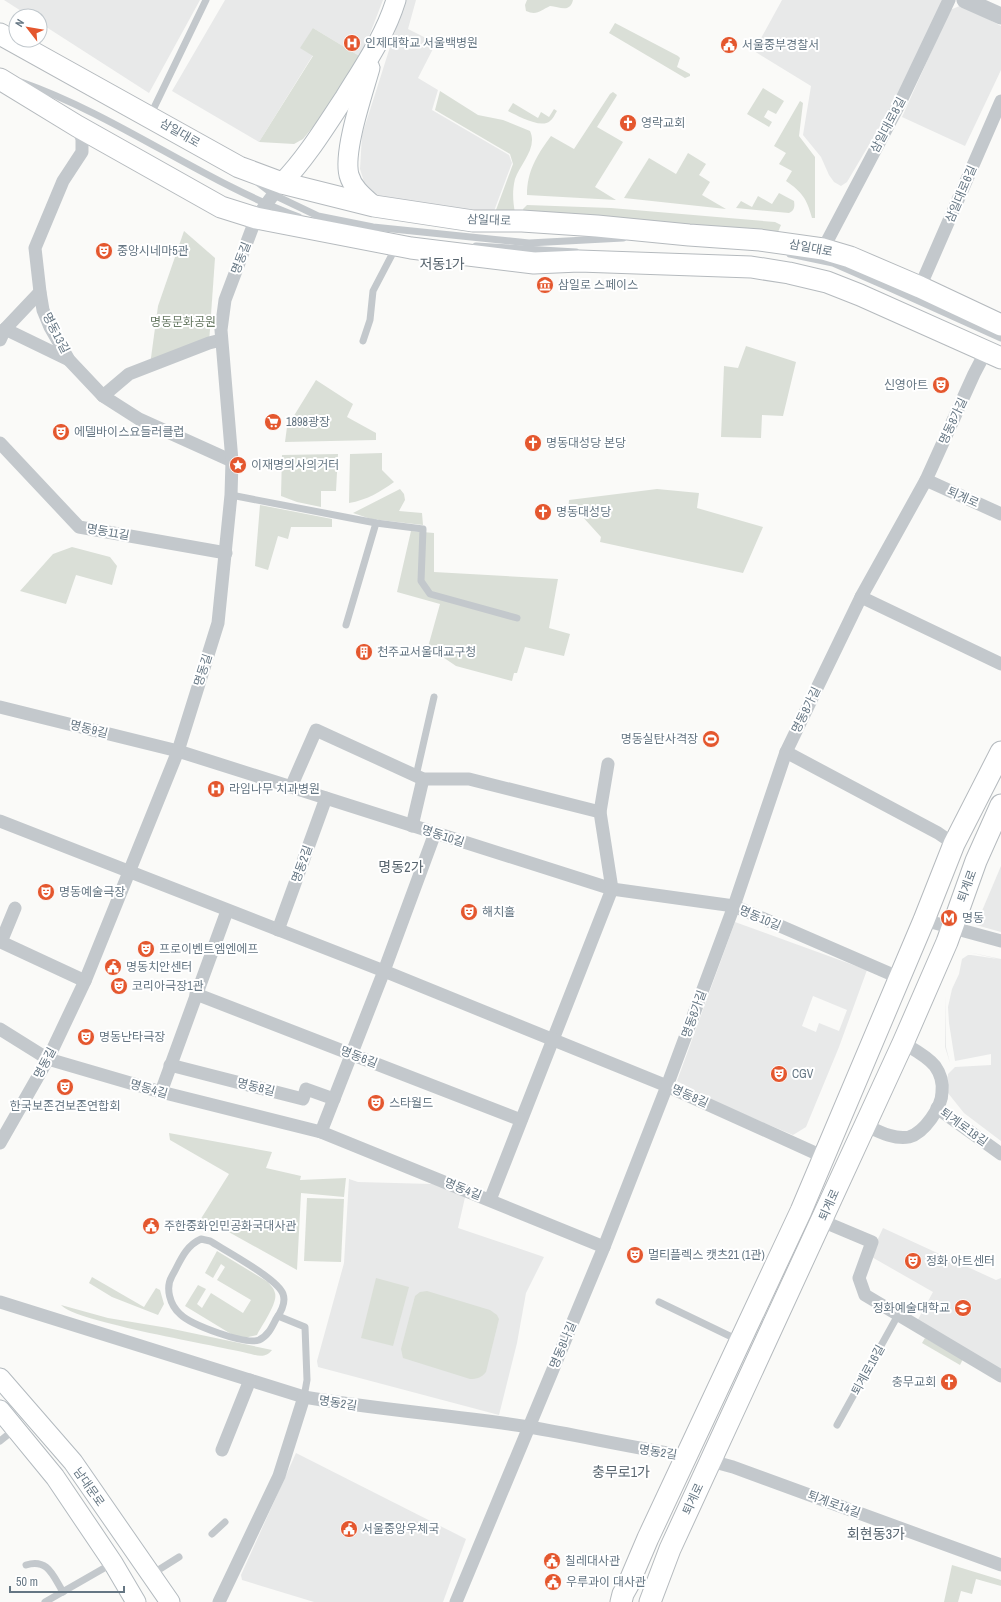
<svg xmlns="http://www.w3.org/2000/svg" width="1001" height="1602" font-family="'Archivo Narrow','Noto Sans KR',sans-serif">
	<rect width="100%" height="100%" fill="#fafaf8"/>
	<g fill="#e8e9e9" fill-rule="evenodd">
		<path d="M4,0h196l-51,93 -109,-70v-7h-11z"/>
		<path d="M225,0h158l-22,57 -48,-29v27l-54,87 -87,-51z"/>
		<path d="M405,0h11l-8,29 28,14 -18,35 20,12 -6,20 77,45 3,8 -18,48 3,7 -123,-22 -9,-11 -5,-16 2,-34z"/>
		<path d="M782,0h161l-41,89 -55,93 -6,4 -7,-4 -5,-7 -8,-18 -18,-22 8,-49 -57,-35z"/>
		<path d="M962,5l39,21v44l-36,76 -63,-29 48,-107z"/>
		<path d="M1001,866v66l-25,-7z"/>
		<path d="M735,922l132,48 -28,77 -33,80 -13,8 -76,-32 -40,-22zM813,996l34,14 -8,21 -20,-8 -3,9 -14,-6z"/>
		<path d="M968,952l33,7v182l-37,-28 -16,-20v-19l7,-7 -5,-4 -5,-16v-52l12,-37 5,-4zM968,952l30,7 -27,-4h-3l-6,4 -3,15 -7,15 -4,18 1,16 6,38 36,-7v11l-36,2 -5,-4 -4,-16 -1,-52 12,-37 5,-4z"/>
		<path d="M349,1179l9,3 74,2 34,9 -8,35 86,29 -18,36 -9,50 -18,72 -181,-48 -1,-6 27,-98z"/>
		<path d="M883,1228l113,52 5,-2v98l-86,-51 18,-33 -63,-36z"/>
		<path d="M296,1453l170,86 -23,63h-129l-72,-22 -1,-5z"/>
	</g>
	<g fill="#dadfd7">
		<path d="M527,0h46c-3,13 -13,7 -23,6 -9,4 -13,10 -24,5l-1,-6z"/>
		<path d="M615,23l63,33 2,2 -3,9 13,7v2l-5,2 -76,-45z"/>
		<path d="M313,28l48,29 -13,27 -45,55 -9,5 -35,-2 54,-86 -13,-8z"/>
		<path d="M763,88l21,13 -8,13 -8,-4 -4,7 8,5 -3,5 -22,-13z"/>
		<path d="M440,91l38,24 25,5 27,11c8,17 -10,33 -15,48 -3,12 -2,23 0,34l-17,3 -2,-6 17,-46 -3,-10 -75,-44z"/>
		<path d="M613,92l4,3 -1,2 -19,30 26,15 -28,45 21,13 -89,-5c0,-24 10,-40 24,-59l23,13 36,-55z"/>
		<path d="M800,101l3,2 -4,33 16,21v61h-3c-5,-19 -10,-26 -26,-37l6,-10 -13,-7 7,-11 -12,-7z"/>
		<path d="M513,103l25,15 3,-6 8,5 5,-8 3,2c-2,3 -4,8 -7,10 -9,8 -32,-5 -42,-10z"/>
		<path d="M688,153l18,11 -7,11 11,7 -8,13 24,14 -102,-11 25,-40 27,16z"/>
		<path d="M779,193l15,8c1,6 0,10 -5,12l-53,-5 5,-7 11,6 6,-11 14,8z"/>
		<path d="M527,205l84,3 164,14 6,3 -3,7 -254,-20 -1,-3z"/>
		<path d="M184,231l31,27 -6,85 -59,22 8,-59z"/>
		<path d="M746,346l50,16 -13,54 -21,-1 -1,23 -40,-1 3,-71 14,2z"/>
		<path d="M316,380l37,24 -6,13 29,16v7l-91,2 2,-15z"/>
		<path d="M382,453v17l12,12c-14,10 -27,18 -45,21l1,-49z"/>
		<path d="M338,454l-2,37h-15v16l-24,-5 -16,-6 1,-41z"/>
		<path d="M400,489l4,5 1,6 -6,11 23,2 1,12 -52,-6 -18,-6z"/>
		<path d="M657,489l42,4 -2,15 66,19 -20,46 -143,-31 1,-5 -20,-22 -13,-2 1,-13z"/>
		<path d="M260,505l72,14v8h-41l-3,12 -10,-3 -10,34 -13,-4z"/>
		<path d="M411,531l23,2v39l124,7 -9,49 21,6 -6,22 -39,-9 -8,26h-3l-2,8 -56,-15 -28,-19 12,-43 -43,-12z"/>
		<path d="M72,547l38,10 7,9 -5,19 -36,-10 -10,29 -46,-13 33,-37z"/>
		<path d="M169,1133l103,19 -6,16 35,8 -1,4 46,-2 -2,19 -43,-4 -4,77 -88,-49 -12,4 32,-51 -59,-34z"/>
		<path d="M307,1198l37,1 -3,63 -37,-1z"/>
		<path d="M217,1251l51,31c2,3 6,6 7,11 3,10 -13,32 -18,42l-13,3 -8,-1 -51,-31 13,-21 8,4 -9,15 5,4 9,-15 32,20 8,-13 -34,-20 8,-13 -4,-3 -8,14 -8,-5z"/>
		<path d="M92,1277l52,30 12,-19 4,2 4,14 -6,11 -46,-18 -23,-14z"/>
		<path d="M376,1278l33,9 -16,59 -32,-8z"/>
		<path d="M427,1291l63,19 7,5 2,4 -13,53c-5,6 -9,7 -16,7l-67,-21 -2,-9 14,-53 5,-4z"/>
		<path d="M61,1305l47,13 60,10 104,22c-6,8 -13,6 -21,4 -31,-8 -176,-32 -190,-49z"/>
		<path d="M925,1338l38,21 -3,6 -38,-22z"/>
		<path d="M952,1565l49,15v6l-25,-7 -4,15 -11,-3 -3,11h-14z"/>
	</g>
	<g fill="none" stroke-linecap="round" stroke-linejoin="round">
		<g stroke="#b3babf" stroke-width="21">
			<g id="secondary">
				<path d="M370,68c-7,25 -27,83 -21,107 4,14 15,22 25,31"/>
				<path d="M282,183c25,-26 43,-56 63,-86 19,-31 40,-61 51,-97"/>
				<path d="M0,1378l73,84 97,140"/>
				<path d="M0,1410l55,67 58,86 23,39"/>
			</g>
		</g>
		<g stroke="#b5babe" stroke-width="23">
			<g id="primary">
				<path d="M0,34l239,133 43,16 92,23 99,15h49l75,5 92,9 71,5 63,9 27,8 70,30 81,38"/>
				<path d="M0,79l77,47 144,81 35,11 155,30 123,15 45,-2 172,6 38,6 38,9 33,13 141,63"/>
				<path d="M621,1602l2,-8 5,-9 20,-47 153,-327 123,-291 30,-76 47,-92"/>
				<path d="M650,1602l20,-53 233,-506 44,-101 29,-81 25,-56"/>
			</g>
		</g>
		<g stroke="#c3c8cc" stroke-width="7">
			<path d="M21,82c97,34 181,99 278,135"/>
			<path d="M150,116l56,-116"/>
			<path d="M257,182l17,13 44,21 55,11 156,16 94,-5"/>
			<path d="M476,246l100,6"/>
			<path d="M790,254l43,9 57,25 111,50"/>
			<path d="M363,341l7,-21 3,-29 23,-44"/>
			<path d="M231,495l145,28 47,6 -2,52 9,13 87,24"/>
			<path d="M346,625l30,-102"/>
			<path d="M416,776l18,-79"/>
			<path d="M201,1239l9,2c16,10 68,38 73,53 3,8 -2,18 -7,25 -4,8 -8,17 -17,21 -14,5 -68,-15 -79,-26 -10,-9 -15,-26 -8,-38 8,-14 13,-30 29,-37z"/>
			<path d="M659,1302l79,38"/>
			<path d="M278,1316l27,11 2,53 -3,17"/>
			<path d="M837,1425l61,-110"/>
			<path d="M0,1441l15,-12"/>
			<path d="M212,1534l13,-12"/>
			<path d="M26,1565c22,-7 27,11 37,27"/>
			<path d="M152,1574l27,-17"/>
			<path d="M45,1602l68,-39"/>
		</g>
		<g stroke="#c3c8cc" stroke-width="13">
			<path d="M77,126l5,13v13l-19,29 -28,67 5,44 3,18 7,17 19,33 34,36 36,23 93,42"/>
			<path d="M823,249l76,-144 50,-105"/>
			<path d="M920,287l81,-186"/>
			<path d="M5,329l64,31"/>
			<path d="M0,340l5,-11 35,-37"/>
			<path d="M103,396l26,-22 80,-31 12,-3"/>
			<path d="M0,443l79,84 147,26"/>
			<path d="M926,480l75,34"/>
			<path d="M861,597l140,67"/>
			<path d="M0,707l178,44 434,138 122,17 166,72"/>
			<path d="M786,752l152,81 16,11"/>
			<path d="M291,787l25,-57 107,49h46l131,33 12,77 -122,311"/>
			<path d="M600,812l8,-48"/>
			<path d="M0,821l384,150 283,115 157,71"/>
			<path d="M412,826l11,-47"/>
			<path d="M15,908l-14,34 84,39"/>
			<path d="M924,920l77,21"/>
			<path d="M278,930l48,-132"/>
			<path d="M196,994l325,126"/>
			<path d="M0,1029l48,30 113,33 160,40 283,115"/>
			<path d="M170,1065l133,34 3,-10 28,10"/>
			<path d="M161,1092l66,-181"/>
			<path d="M937,1108l64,46"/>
			<path d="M865,1125c13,6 29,15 44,12 15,-4 33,-30 33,-45 1,-9 -2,-19 -7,-26 -8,-10 -22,-17 -32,-23"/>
			<path d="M321,1132l63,-161 51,-138"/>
			<path d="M0,1143l48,-84 37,-78 93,-230 40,-128 13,-128 1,-34 -11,-131 4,-30 31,-82 26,-35"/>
			<path d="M822,1221l50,21 -13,36 6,17 136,81"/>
			<path d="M0,1302l304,95c75,13 150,18 225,30 53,9 105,21 158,29"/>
			<path d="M222,1450l28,-70"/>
			<path d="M711,1461l22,6 268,98"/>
			<path d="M219,1602l60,-126 25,-79"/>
			<path d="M456,1602l148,-355 63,-161 67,-180 52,-154 75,-155 65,-117 48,-106 12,-23"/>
		</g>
		<path stroke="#c3c8cc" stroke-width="17" d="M965,0l36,16"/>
		<use href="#secondary" stroke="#fff" stroke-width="19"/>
		<use href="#primary" stroke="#fff" stroke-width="21"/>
	</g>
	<defs>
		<g id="hospital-disc" transform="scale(0.9)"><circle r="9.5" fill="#e4572e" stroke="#fff"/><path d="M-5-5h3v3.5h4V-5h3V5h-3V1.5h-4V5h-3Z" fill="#fff"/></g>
		<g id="civic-disc" transform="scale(0.9)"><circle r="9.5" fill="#e4572e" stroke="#fff"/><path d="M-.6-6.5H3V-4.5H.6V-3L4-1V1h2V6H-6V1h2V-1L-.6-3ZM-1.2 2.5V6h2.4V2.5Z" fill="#fff"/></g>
		<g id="church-disc" transform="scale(0.9)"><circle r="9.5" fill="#e4572e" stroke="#fff"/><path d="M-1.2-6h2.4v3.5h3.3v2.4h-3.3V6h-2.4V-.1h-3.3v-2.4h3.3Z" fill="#fff"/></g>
		<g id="theatre-disc" transform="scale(0.9)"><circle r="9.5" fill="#e4572e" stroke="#fff"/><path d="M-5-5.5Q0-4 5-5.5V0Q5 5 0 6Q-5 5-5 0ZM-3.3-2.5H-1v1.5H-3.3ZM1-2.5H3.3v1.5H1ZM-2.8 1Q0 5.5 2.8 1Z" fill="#fff"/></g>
		<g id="museum-disc" transform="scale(0.9)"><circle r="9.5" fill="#e4572e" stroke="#fff"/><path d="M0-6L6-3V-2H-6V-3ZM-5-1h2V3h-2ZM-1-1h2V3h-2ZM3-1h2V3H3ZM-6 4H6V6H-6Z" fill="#fff"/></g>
		<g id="supermarket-disc" transform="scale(0.9)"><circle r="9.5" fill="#e4572e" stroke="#fff"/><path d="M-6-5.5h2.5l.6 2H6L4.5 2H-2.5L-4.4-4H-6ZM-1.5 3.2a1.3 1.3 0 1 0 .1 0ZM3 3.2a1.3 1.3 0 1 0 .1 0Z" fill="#fff"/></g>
		<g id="sight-disc" transform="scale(0.9)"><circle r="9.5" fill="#e4572e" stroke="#fff"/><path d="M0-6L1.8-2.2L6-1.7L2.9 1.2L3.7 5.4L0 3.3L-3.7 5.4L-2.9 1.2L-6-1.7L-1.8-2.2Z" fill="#fff"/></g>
		<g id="building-disc" transform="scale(0.9)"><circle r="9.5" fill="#e4572e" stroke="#fff"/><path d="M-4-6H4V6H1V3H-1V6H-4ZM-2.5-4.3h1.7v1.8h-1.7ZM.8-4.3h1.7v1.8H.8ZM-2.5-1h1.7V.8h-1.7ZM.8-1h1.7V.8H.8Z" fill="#fff"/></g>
		<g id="stadium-disc" transform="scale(0.9)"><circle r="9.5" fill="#e4572e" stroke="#fff"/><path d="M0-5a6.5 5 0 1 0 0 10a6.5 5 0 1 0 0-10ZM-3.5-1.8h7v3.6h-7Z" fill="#fff"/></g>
		<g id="metro-disc" transform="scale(0.9)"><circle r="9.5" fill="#e4572e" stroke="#fff"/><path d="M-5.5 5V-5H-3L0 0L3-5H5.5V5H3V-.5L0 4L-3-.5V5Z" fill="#fff"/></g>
		<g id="university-disc" transform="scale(0.9)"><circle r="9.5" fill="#e4572e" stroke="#fff"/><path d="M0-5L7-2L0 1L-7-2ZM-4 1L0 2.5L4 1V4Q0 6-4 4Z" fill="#fff"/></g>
	</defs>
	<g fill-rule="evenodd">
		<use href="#hospital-disc" x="352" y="43"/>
		<use href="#civic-disc" x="729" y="45"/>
		<use href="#church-disc" x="628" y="123"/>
		<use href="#theatre-disc" x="104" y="251"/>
		<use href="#museum-disc" x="545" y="285"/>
		<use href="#theatre-disc" x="941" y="385"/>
		<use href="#supermarket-disc" x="273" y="422"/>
		<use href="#theatre-disc" x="61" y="432"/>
		<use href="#church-disc" x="533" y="443"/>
		<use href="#sight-disc" x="238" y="465"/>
		<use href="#church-disc" x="543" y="512"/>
		<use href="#building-disc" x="364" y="652"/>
		<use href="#stadium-disc" x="711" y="739"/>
		<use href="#hospital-disc" x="216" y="789"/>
		<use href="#theatre-disc" x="46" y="892"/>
		<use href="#theatre-disc" x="469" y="912"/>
		<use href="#metro-disc" x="949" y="918"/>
		<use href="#theatre-disc" x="146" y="949"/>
		<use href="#civic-disc" x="113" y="967"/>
		<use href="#theatre-disc" x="119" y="986"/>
		<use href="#theatre-disc" x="86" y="1037"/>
		<use href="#theatre-disc" x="779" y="1074"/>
		<use href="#theatre-disc" x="65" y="1087"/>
		<use href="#theatre-disc" x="376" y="1103"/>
		<use href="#civic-disc" x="151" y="1226"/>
		<use href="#theatre-disc" x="635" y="1255"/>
		<use href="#theatre-disc" x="913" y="1261"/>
		<use href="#university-disc" x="963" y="1308"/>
		<use href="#church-disc" x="949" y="1382"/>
		<use href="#civic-disc" x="349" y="1529"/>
		<use href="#civic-disc" x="552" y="1561"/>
		<use href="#civic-disc" x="553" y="1582"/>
	</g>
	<g text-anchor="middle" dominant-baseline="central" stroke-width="4" stroke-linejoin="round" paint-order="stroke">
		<g font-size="12" fill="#657683" stroke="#fff" text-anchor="start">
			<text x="365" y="43">인제대학교 서울백병원</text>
			<text x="742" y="45">서울중부경찰서</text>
			<text x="641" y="123">영락교회</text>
			<text x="117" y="251">중앙시네마5관</text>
			<text x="558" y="285">삼일로 스페이스</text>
			<text x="928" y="385" text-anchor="end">신영아트</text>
			<text x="286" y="422">1898광장</text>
			<text x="74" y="432">에델바이스요들러클럽</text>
			<text x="546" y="443">명동대성당 본당</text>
			<text x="251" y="465">이재명의사의거터</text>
			<text x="556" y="512">명동대성당</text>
			<text x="377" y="652">천주교서울대교구청</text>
			<text x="698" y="739" text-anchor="end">명동실탄사격장</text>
			<text x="229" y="789">라임나무 치과병원</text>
			<text x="59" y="892">명동예술극장</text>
			<text x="482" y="912">해치홀</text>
			<text x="962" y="918">명동</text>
			<text x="159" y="949">프로이벤트엠엔에프</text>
			<text x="126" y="967">명동치안센터</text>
			<text x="132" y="986">코리아극장1관</text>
			<text x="99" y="1037">명동난타극장</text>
			<text x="792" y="1074">CGV</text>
			<text x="389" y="1103">스타월드</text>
			<text x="65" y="1106" text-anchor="middle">한국보존견보존연합회</text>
			<text x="164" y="1226">주한중화인민공화국대사관</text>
			<text x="648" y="1255">멀티플렉스 캣츠21 (1관)</text>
			<text x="926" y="1261">정화 아트센터</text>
			<text x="950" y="1308" text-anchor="end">정화예술대학교</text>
			<text x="936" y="1382" text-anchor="end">충무교회</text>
			<text x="362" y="1529">서울중앙우체국</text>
			<text x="565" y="1561">칠레대사관</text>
			<text x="566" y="1582">우루과이 대사관</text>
		</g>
		<g font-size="12" fill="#657683" stroke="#fff">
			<text transform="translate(888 125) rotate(-62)">삼일대로8길</text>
			<text transform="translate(180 133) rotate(30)">삼일대로</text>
			<text transform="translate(961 194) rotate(-67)">삼일대로6길</text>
			<text transform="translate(489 220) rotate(2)">삼일대로</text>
			<text transform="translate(811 248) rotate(11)">삼일대로</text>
			<text transform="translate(241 258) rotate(-69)">명동길</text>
			<text transform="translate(56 333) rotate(63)">명동13길</text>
			<text transform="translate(953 421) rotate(-65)">명동8가길</text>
			<text transform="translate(963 497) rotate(24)">퇴계로</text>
			<text transform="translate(108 532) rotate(10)">명동11길</text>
			<text transform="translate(203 670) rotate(-72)">명동길</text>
			<text transform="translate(806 710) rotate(-64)">명동8가길</text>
			<text transform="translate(89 729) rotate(14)">명동9길</text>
			<text transform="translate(443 836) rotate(18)">명동10길</text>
			<text transform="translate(302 864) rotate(-70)">명동2길</text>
			<text transform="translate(967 886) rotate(-70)">퇴계로</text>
			<text transform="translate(760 918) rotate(23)">명동10길</text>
			<text transform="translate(694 1014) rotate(-70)">명동8가길</text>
			<text transform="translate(359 1057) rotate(21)">명동6길</text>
			<text transform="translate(45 1063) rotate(-62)">명동길</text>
			<text transform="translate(256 1087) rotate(14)">명동8길</text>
			<text transform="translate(149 1089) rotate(16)">명동4길</text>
			<text transform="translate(690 1096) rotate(24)">명동8길</text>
			<text transform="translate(964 1127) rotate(36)">퇴계로18길</text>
			<text transform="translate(463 1189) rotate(22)">명동4길</text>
			<text transform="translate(829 1205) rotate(-66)">퇴계로</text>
			<text transform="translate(563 1345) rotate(-67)">명동8나길</text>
			<text transform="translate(868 1370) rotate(-61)">퇴계로16길</text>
			<text transform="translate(338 1403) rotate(9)">명동2길</text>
			<text transform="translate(658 1452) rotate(9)">명동2길</text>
			<text transform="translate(89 1487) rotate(55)">남대문로</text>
			<text transform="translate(693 1499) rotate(-65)">퇴계로</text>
			<text transform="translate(834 1504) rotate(20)">퇴계로14길</text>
		</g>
		<g font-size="12" fill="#687a64" stroke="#fff">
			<text x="183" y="322">명동문화공원</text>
		</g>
		<g font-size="14" fill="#57646e" stroke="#fff">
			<text x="442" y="264">저동1가</text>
			<text x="401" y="867">명동2가</text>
			<text x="621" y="1472">충무로1가</text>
			<text x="876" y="1534">회현동3가</text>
		</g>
	</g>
	<g transform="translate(28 28) rotate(301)"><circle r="19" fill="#ffffff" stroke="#c1c8cd"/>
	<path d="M0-3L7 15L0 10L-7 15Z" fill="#e4572e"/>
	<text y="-6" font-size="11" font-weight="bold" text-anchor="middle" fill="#657683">N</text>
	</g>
	<path d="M10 1586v6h114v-6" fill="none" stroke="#657683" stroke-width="2"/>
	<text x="16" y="1586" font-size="12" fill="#657683" stroke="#ffffff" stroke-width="3" paint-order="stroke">50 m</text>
</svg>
